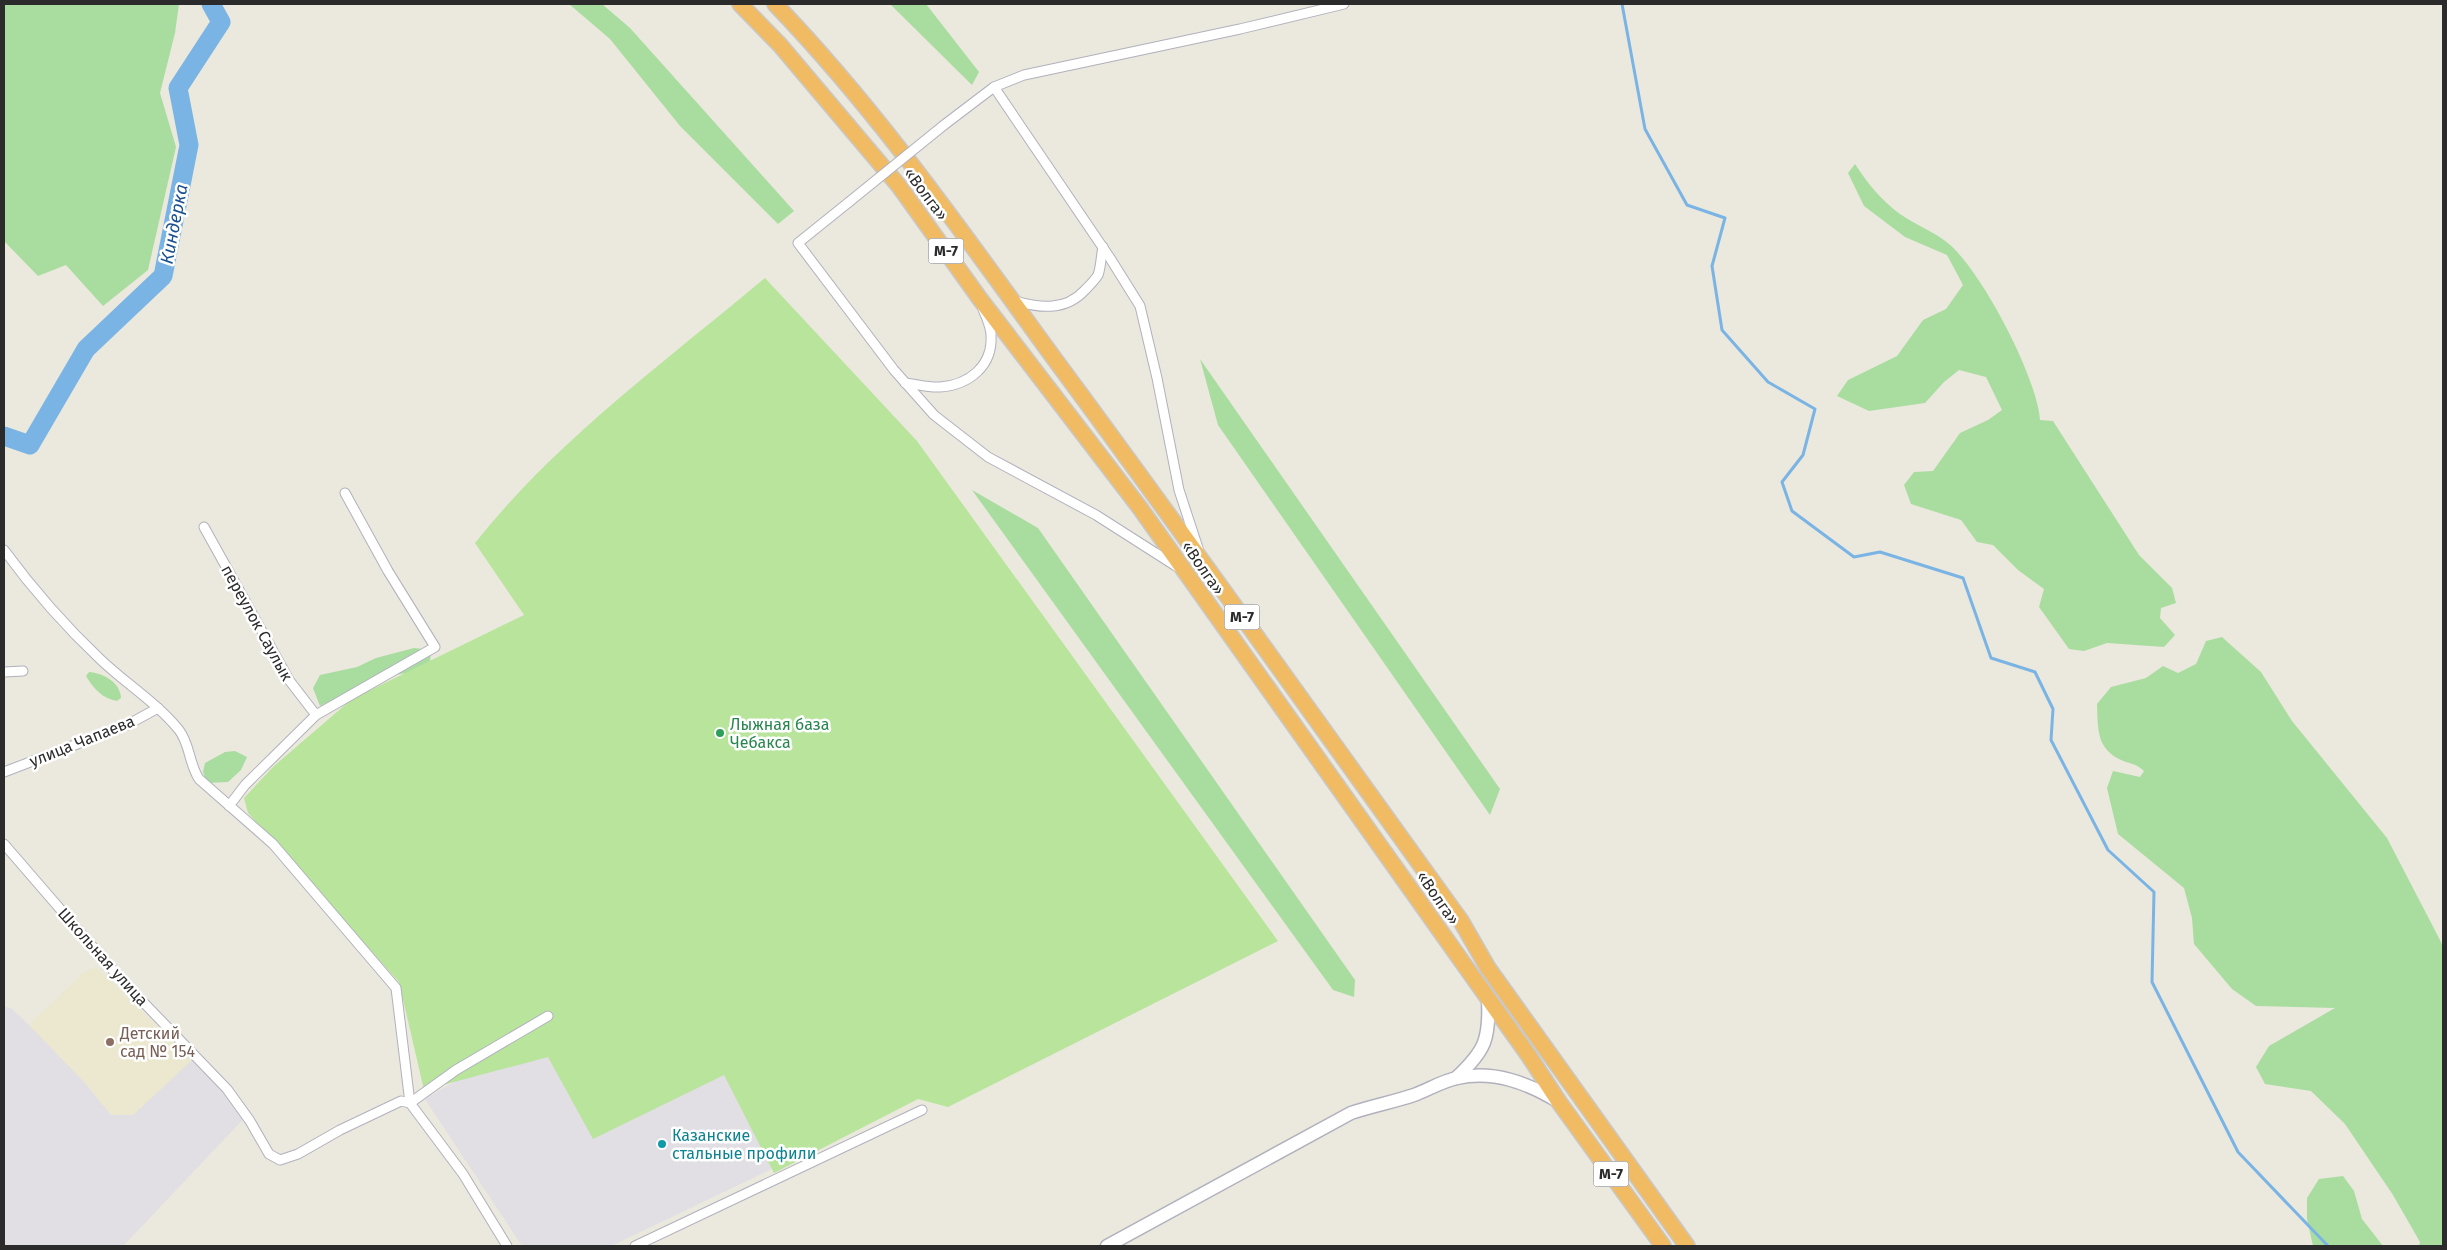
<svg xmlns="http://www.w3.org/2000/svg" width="2447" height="1250" font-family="'Fira Sans',sans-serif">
	<rect width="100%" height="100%" fill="#ebe8de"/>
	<g fill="#e1dee4">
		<path d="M616,922l134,171 32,71 -171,82h-89l-97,-147 121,-70z"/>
		<path d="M4,1006l8,3 17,16 56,58 26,32h22l59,-55 56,54 -125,132h-119z"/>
	</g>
	<path fill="#ebe8cf" d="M96,967l96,93 -59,55h-22l-24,-30 -58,-60 55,-53z"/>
	<g fill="#a9dd9f">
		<path d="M4,4h175l-4,29 -15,60 16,54 -28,123 -45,36 -37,-41 -28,11 -34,-35z"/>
		<path d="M569,4h33l28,24 164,183 -16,13 -98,-98 -70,-87z"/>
		<path d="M890,4h36l53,68 -7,13z"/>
		<path d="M1855,164c13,20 26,36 45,50 16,11 35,18 49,30 33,28 88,133 91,176l13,1 86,134 33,33 4,15 -15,5 -1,10 15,17 -11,12 -57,-4 -23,8 -15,-2 -30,-42 5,-18 -26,-19 -25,-25 -16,-3 -16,-22 -50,-16 -7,-19 10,-13 19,-1 27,-38 28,-13 14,-10 -16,-33 -27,-7 -15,12 -19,21 -56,8 -32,-15 11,-16 49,-24 26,-36 23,-11 17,-24 -16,-30 -42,-18 -41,-31 -16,-33z"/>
		<path d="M1200,359l300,430 -10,26 -272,-390z"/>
		<path d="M972,490l66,38 317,452 -1,17 -21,-7z"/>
		<path d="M2222,637l39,35 31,49 95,117 54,104 2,7v297h-24l1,-4 -27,-47 -48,-71 -34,-33 -46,-7 -9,-17 13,-21 66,-38 -79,-2 -24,-17 -38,-45 -2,-26 -8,-30 -66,-54 -11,-46 6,-17 27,6 4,-6c-8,-8 -15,-7 -25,-12 -23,-12 -21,-31 -22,-55l14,-17 35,-9 17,-12 15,7 18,-9 10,-23z"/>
		<path d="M414,648l17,2 -1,13 -16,9 -33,5 -61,29 -7,-18 7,-13 37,-8 19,-9z"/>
		<path d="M89,672c14,1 31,10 32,26l-4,3c-14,-2 -24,-13 -31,-25z"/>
		<path d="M235,751l12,6 -6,13 -13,12 -21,1 -4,-11 2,-9 20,-11z"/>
		<path d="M2343,1176l11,15 8,28 21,27h-70l-6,-27v-21l12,-19z"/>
	</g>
	<path fill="#b8e49c" d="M765,278l152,163 361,500 -330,166 -30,-8 -144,74 -50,-98 -131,64 -45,-82 -124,33 -25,-108 -151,-169 -4,-15 30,-32 78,-67 172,-84 -49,-72c82,-103 190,-181 290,-265z"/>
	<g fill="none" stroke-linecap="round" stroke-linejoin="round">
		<path stroke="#7ab4e4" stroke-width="3" d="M1622,4l23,125 42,76 38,13 -13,48 10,64 46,52 47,27 -12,46 -21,27 10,29 62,46 26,-5 83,26 28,80 44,14 18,37 -2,31 57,110 46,42 -2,90 86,170 90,94"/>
		<path stroke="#7ab4e4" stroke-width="19" d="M4,436l26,9 56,-96 77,-73 26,-131 -11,-57 43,-66 -10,-18"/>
		<g stroke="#b1b1bd" stroke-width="11">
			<g id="street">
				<path d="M994,87l116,171 30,48 17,72 22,112 19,58"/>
				<path d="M944,125l50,-38 30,-12 216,-46 104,-25"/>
				<path d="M849,202l-51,41 96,127 40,45 54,42 108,58 83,53"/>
				<path d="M1012,300c26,8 53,12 73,-10 4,-4 10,-10 13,-15 3,-8 3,-19 5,-28"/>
				<path d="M905,383c11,1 24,5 35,4 29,-2 53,-21 51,-52 0,-8 -5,-18 -8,-26"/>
				<path d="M204,527l85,153 27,35"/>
				<path d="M4,550c28,38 61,76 96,109 25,24 56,43 79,71 11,14 10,34 20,49l74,65 123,144 14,115 53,71 44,72"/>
				<path d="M4,672l19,-1"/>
				<path d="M4,772l123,-47 31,-17"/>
				<path d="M229,806l16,-21 71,-70 119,-68 -47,-76 -43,-78"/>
				<path d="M4,844l114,132 109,113 23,32 19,33 11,6 18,-6 42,-24 61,-29 9,2 46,-33 92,-54"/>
				<path d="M635,1246l287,-136"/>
			</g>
		</g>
		<g stroke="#b1b1bd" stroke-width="15">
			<g id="secondary">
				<path d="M1456,1078c29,-27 34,-39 32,-78"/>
				<path d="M1107,1246l244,-133c21,-7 42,-11 63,-18 14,-5 28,-14 43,-17 37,-8 71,5 102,24"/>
			</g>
		</g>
		<g stroke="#c8c8c8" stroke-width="18">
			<g id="highway">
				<path d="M740,4l40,41 119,141 81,113 160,209 389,548 30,46 104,144"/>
				<path d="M775,4c105,109 192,235 281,357 137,185 270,373 405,560l27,47 199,278"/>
			</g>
		</g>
		<use href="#street" stroke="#fff" stroke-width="9"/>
		<use href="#secondary" stroke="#fff" stroke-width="12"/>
		<use href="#highway" stroke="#f1bb64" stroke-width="15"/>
		<g stroke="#b1b1bd" stroke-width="11" stroke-linecap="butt">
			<path id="street-bridge" d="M849,202l95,-77"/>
		</g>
		<use href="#street-bridge" stroke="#fff" stroke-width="9"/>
	</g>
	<circle fill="#2e9e5b" stroke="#fff" stroke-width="2" cx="720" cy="733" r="5"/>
	<circle fill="#8d6e63" stroke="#fff" stroke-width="2" cx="110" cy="1042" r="5"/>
	<circle fill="#0f9aa8" stroke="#fff" stroke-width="2" cx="662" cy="1144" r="5"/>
	<g text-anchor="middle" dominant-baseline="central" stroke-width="5" stroke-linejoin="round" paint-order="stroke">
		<g fill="#fff" stroke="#6b6b6b" stroke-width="1">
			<rect x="928.5" y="238.5" width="35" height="25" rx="4"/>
			<rect x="1224.5" y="604.5" width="35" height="25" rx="4"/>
			<rect x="1593.5" y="1161.5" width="35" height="25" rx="4"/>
		</g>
		<g font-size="15" font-weight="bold" fill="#2b2b2b">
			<text x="946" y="251">М-7</text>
			<text x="1242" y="617">М-7</text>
			<text x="1611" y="1174">М-7</text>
		</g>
		<g font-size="16" fill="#2b2b2b" stroke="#fff">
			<text transform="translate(926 194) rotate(53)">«Волга»</text>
			<text transform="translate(1203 568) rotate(55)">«Волга»</text>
			<text transform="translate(257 623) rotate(61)">переулок Саулык</text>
			<text transform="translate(82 741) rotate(-22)">улица Чапаева</text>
			<text transform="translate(1438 898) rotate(55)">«Волга»</text>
			<text transform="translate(103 957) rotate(48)">Школьная улица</text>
		</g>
		<g font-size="16" fill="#27864d" stroke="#fff" text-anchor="start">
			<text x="730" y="724">Лыжная база<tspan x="730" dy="18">Чебакса</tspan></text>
		</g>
		<g font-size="16" fill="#785e54" stroke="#fff" text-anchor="start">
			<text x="120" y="1033">Детский<tspan x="120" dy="18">сад № 154</tspan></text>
		</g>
		<g font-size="16" fill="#0d838f" stroke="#fff" text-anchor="start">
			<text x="672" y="1135">Казанские<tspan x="672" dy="18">стальные профили</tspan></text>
		</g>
		<g font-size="18" font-style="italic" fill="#195191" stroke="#fff">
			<text transform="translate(174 224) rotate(-79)">Киндерка</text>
		</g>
	</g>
	<rect width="2447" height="1250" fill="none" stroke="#2b2b2b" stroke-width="10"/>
</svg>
